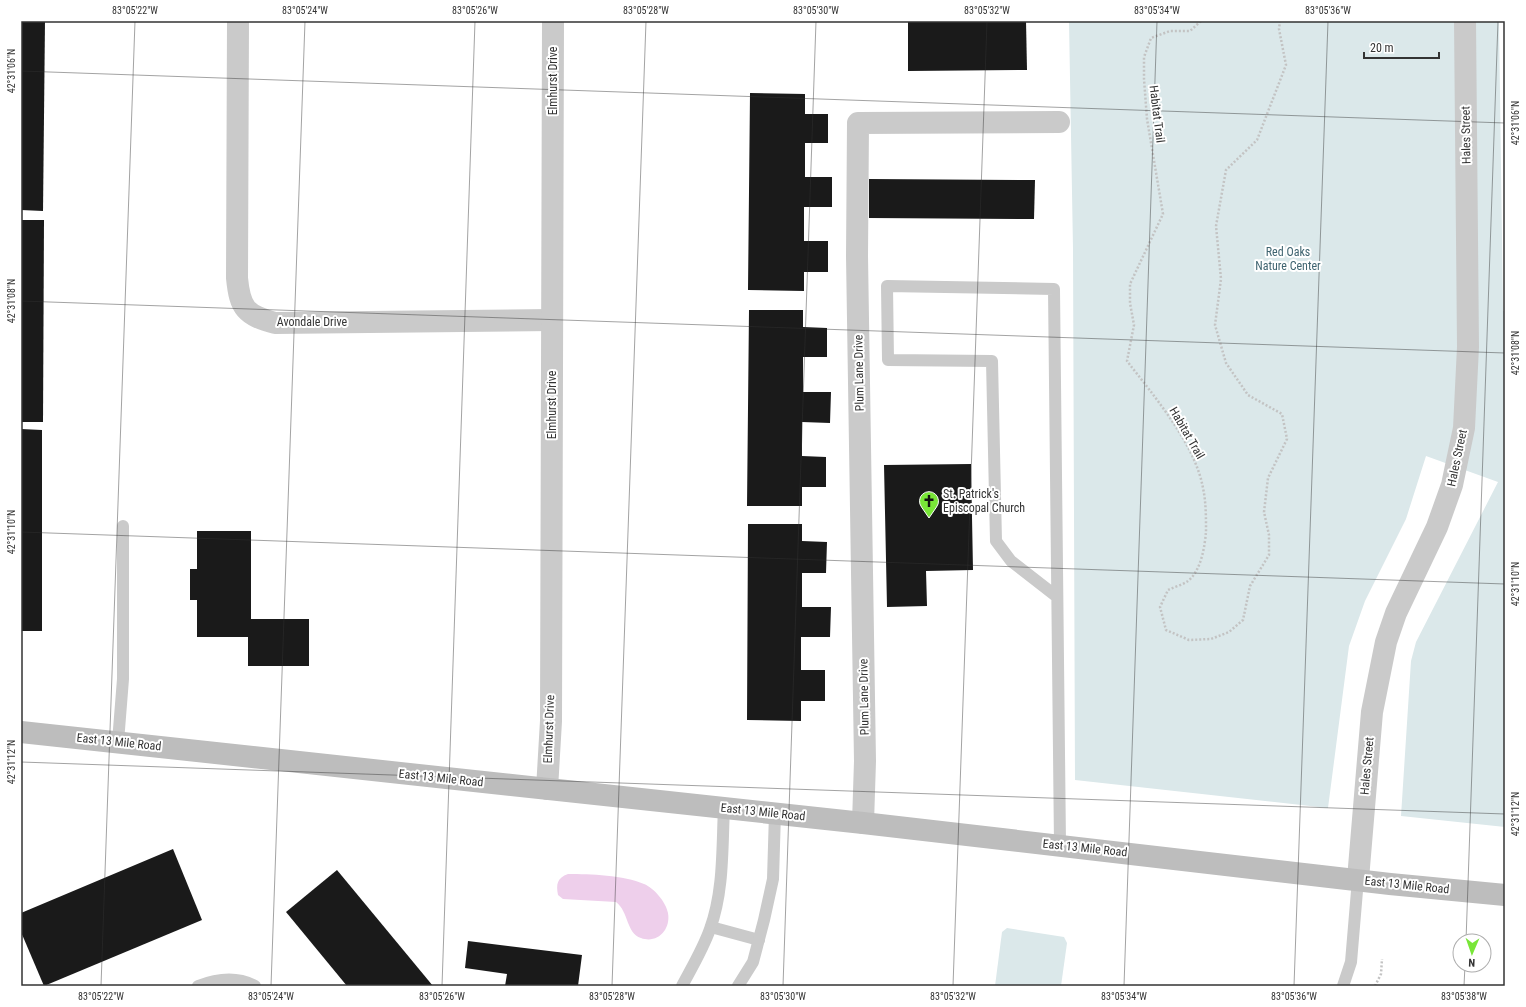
<svg xmlns="http://www.w3.org/2000/svg" width="1526" height="1007" font-family="'Roboto Condensed',sans-serif">
	<rect width="100%" height="100%" fill="#fff"/>
	<g fill="#dbe8ea">
		<path d="M1069,21h430l4,290h2v516l-104,-11 10,-155 5,-19 82,-160 -72,-26 -20,63 -41,82 -16,45 -21,162 -253,-28 -2,-531z"/>
		<path d="M1007,928l57,9 3,6 -6,43h-66l7,-54z"/>
	</g>
	<path fill="#eecfeb" d="M568,874c22,0 56,1 76,10 10,4 22,18 24,29 3,17 -11,31 -27,25 -15,-5 -12,-26 -25,-36l-53,-3 -5,-4c-2,-11 -1,-17 10,-21z"/>
	<g fill="#1a1a1a">
		<path d="M21,21h24l-2,190 -22,-1z"/>
		<path d="M908,21h118l1,49 -119,1z"/>
		<path d="M750,93l55,1v20h23v29h-23v34h27v30h-28v34h24v31h-24v19l-56,-1z"/>
		<path d="M869,179l166,1 -1,39 -165,-1z"/>
		<path d="M21,220h23l-1,202h-22z"/>
		<path d="M749,310h54v17l24,1v29h-24v35h28l-1,31 -28,-1v34l24,1v30h-24v19h-55z"/>
		<path d="M21,429l21,1v201h-21z"/>
		<path d="M971,464l2,106 -47,1 1,35 -40,1 -3,-142z"/>
		<path d="M748,524h54v17l25,1 -1,31h-24v34h29l-1,30h-29v33h24v31h-24v20l-54,-1z"/>
		<path d="M197,531h54v88h58v47h-61v-29h-51v-37h-7v-31h7z"/>
		<path d="M173,849l29,71 -158,66 -23,-54v-19z"/>
		<path d="M337,870l96,116h-86l-61,-74z"/>
		<path d="M468,941l114,14 -4,31h-73l2,-12 -42,-6z"/>
	</g>
	<g fill="none" stroke-linecap="round" stroke-linejoin="round">
		<g stroke="#c3c3c3" stroke-width="2.5" stroke-dasharray="2 2" stroke-linecap="butt">
			<path d="M1201,21l-11,10h-20l-19,7 -7,19v22l3,40 16,95 -33,70v19l4,22 -7,36c27,35 68,83 76,127 3,14 3,28 3,43 -1,15 -5,40 -18,50 -6,4 -14,6 -20,9l-8,17 6,23 23,10 22,-1 18,-7 14,-12 7,-34 19,-31v-20l-5,-23 4,-34 19,-39 -5,-25 -34,-19 -22,-32 -11,-38 6,-46 -5,-53 10,-56 31,-30 29,-75 -7,-36 1,-8"/>
			<path d="M1375,986l6,-12 1,-15"/>
		</g>
		<g stroke="#cacaca" stroke-width="12">
			<path d="M1056,596l-45,-35 -15,-20 -4,-180 -104,-1 -1,-74 167,3 6,556"/>
			<path d="M118,742l5,-63v-153"/>
			<path d="M711,927l48,13"/>
			<path d="M198,986c18,-7 39,-10 57,0"/>
			<path d="M682,986c10,-19 21,-37 28,-57 14,-38 12,-82 14,-121"/>
			<path d="M738,986l15,-24 11,-42 9,-41 2,-66"/>
			<path d="M1343,986l8,-24 7,-83"/>
		</g>
		<g stroke="#cacaca" stroke-width="22">
			<path d="M238,21l-1,257c3,31 9,37 38,45l277,-3"/>
			<path d="M547,789l4,-68 2,-700"/>
			<path d="M863,823l2,-62 -8,-505 1,-133 201,-1"/>
			<path d="M1358,879l14,-167 14,-70 10,-29 41,-86 15,-42 12,-57 4,-81 -3,-326"/>
		</g>
		<path stroke="#bdbdbd" stroke-width="22" d="M21,732l842,91 527,61 115,11"/>
	</g>
	<path fill="none" stroke="#333" stroke-width="1" stroke-opacity="0.45" d="M21,71l1484,52M21,301l1484,52M21,532l1484,52M21,762l1484,52M1466,941l32,-920M101,986l34,-965M271,986l34,-965M442,986l33,-965M612,986l34,-965M783,986l33,-965M953,986l34,-965M1124,986l33,-965M1294,986l34,-965M1464,986l1,-21"/>
	<defs>
		<g id="church-pin" transform="scale(1)"><path d="M0 17L-7.5 6A9.5 9.5 0 1 1 7.5 6Z" fill="#79e638" stroke="#fff"/><path d="M-1.2-6h2.4v3.5h3.3v2.4h-3.3V6h-2.4V-.1h-3.3v-2.4h3.3Z" fill="#111"/></g>
	</defs>
	<g fill-rule="evenodd">
		<use href="#church-pin" x="929" y="501"/>
	</g>
	<g text-anchor="middle" dominant-baseline="central" stroke-width="4" stroke-linejoin="round" paint-order="stroke">
		<g font-size="12" fill="#333" stroke="#fff">
			<text transform="translate(553 81) rotate(-90)">Elmhurst Drive</text>
			<text transform="translate(1157 114) rotate(83)">Habitat Trail</text>
			<text transform="translate(1466 135) rotate(-91)">Hales Street</text>
			<text x="312" y="322">Avondale Drive</text>
			<text transform="translate(859 373) rotate(-91)">Plum Lane Drive</text>
			<text transform="translate(552 405) rotate(-90)">Elmhurst Drive</text>
			<text transform="translate(1187 433) rotate(60)">Habitat Trail</text>
			<text transform="translate(1457 458) rotate(-78)">Hales Street</text>
			<text transform="translate(864 697) rotate(-91)">Plum Lane Drive</text>
			<text transform="translate(549 729) rotate(-88)">Elmhurst Drive</text>
			<text transform="translate(119 742) rotate(6)">East 13 Mile Road</text>
			<text transform="translate(1367 766) rotate(-85)">Hales Street</text>
			<text transform="translate(441 778) rotate(6)">East 13 Mile Road</text>
			<text transform="translate(763 812) rotate(6)">East 13 Mile Road</text>
			<text transform="translate(1085 848) rotate(6)">East 13 Mile Road</text>
			<text transform="translate(1407 885) rotate(6)">East 13 Mile Road</text>
		</g>
		<g font-size="12" fill="#3f6470" stroke="#fff">
			<text x="1288" y="252">Red Oaks<tspan x="1288" dy="14">Nature Center</tspan></text>
		</g>
		<g font-size="12" fill="#333" stroke="#fff" text-anchor="start">
			<text x="943" y="494">St. Patrick's<tspan x="943" dy="14">Episcopal Church</tspan></text>
		</g>
	</g>
	<rect width="1526" height="1007" fill="none" stroke="#ffffff" stroke-width="44"/>
	<g transform="translate(1472 953) rotate(182)"><circle r="19" fill="#ffffff" stroke="#adadad"/>
	<path d="M0-3L7 15L0 10L-7 15Z" fill="#79e638"/>
	<text y="-6" font-size="11" font-weight="bold" text-anchor="middle" fill="#333333">N</text>
	</g>
	<path d="M1364 52v6h75v-6" fill="none" stroke="#333333" stroke-width="2"/>
	<text x="1370" y="52" font-size="12" fill="#333333" stroke="#ffffff" stroke-width="3" paint-order="stroke">20 m</text>
	<rect x="22" y="22" width="1482" height="963" fill="none" stroke="#333" stroke-width="1.5"/>
	<g font-size="10" text-anchor="middle" fill="#333">
		<text x="135" y="14">83°05'22"W</text>
		<text x="305" y="14">83°05'24"W</text>
		<text x="475" y="14">83°05'26"W</text>
		<text x="646" y="14">83°05'28"W</text>
		<text x="816" y="14">83°05'30"W</text>
		<text x="987" y="14">83°05'32"W</text>
		<text x="1157" y="14">83°05'34"W</text>
		<text x="1328" y="14">83°05'36"W</text>
		<text transform="translate(11 71) rotate(-90)" y="4">42°31'06"N</text>
		<text transform="translate(1515 123) rotate(-90)" y="4">42°31'06"N</text>
		<text transform="translate(11 301) rotate(-90)" y="4">42°31'08"N</text>
		<text transform="translate(1515 353) rotate(-90)" y="4">42°31'08"N</text>
		<text transform="translate(11 532) rotate(-90)" y="4">42°31'10"N</text>
		<text transform="translate(1515 584) rotate(-90)" y="4">42°31'10"N</text>
		<text transform="translate(11 762) rotate(-90)" y="4">42°31'12"N</text>
		<text transform="translate(1515 814) rotate(-90)" y="4">42°31'12"N</text>
		<text x="101" y="1000">83°05'22"W</text>
		<text x="271" y="1000">83°05'24"W</text>
		<text x="442" y="1000">83°05'26"W</text>
		<text x="612" y="1000">83°05'28"W</text>
		<text x="783" y="1000">83°05'30"W</text>
		<text x="953" y="1000">83°05'32"W</text>
		<text x="1124" y="1000">83°05'34"W</text>
		<text x="1294" y="1000">83°05'36"W</text>
		<text x="1464" y="1000">83°05'38"W</text>
	</g>
</svg>
